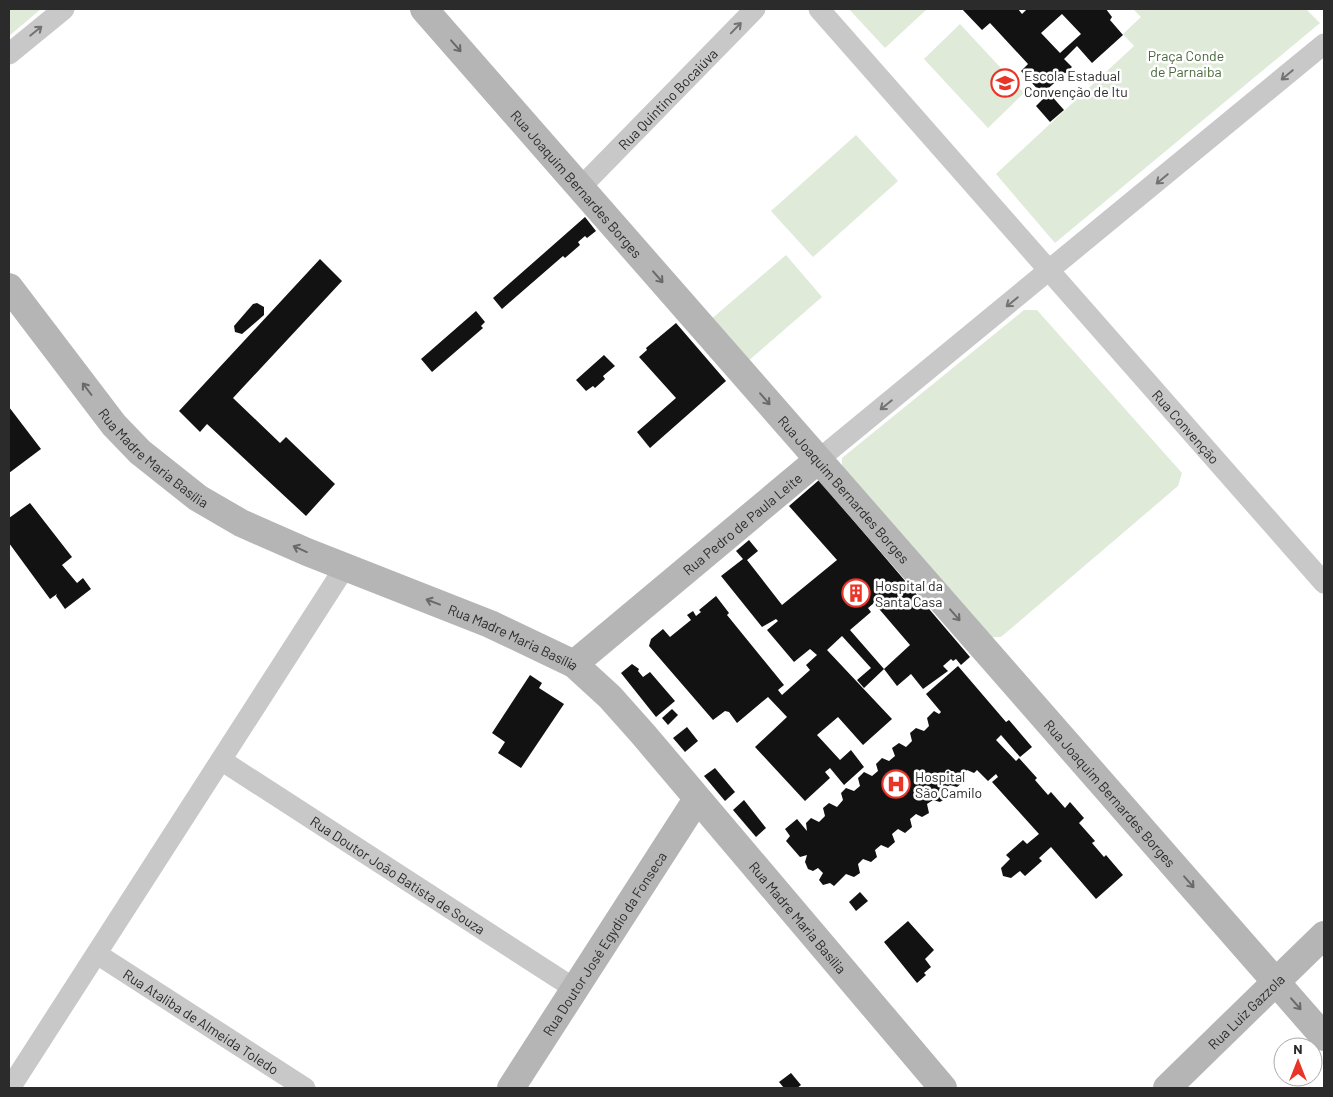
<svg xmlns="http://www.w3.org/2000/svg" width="1333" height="1097" font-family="Barlow,sans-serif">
	<rect width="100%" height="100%" fill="#fff"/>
	<g fill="#dfead8">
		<path d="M9,9h32l-32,27z"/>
		<path d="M849,9h78l-42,39z"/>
		<path d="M1133,9h173l14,14 -265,220 -59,-69 138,-128 -11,-12 18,-17z"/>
		<path d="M960,24l64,69 -36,35 -64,-69z"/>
		<path d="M856,135l42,46 -85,76 -42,-46z"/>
		<path d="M786,255l36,42 -76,66 -37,-42z"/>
		<path d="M1024,310h13l145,163 -4,13 -177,151h-14l-145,-168v-11z"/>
	</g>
	<g fill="#121212" fill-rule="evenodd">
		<path d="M962,9h56l4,5 5,-5h79l6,8 -2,3 13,15 -31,28 -15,-17 -13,13 8,8 -30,27 -21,-23 7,-7 -38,-41 -8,7zM1062,14l19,20 -21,19 -19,-20z"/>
		<path d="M1049,93l15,17 -14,12 -14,-16z"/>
		<path d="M585,217l11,14 -9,7 -2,-2 -7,6 2,3 -15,13 -2,-2 -61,53 -9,-11z"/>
		<path d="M320,259l22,22 -109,117 47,45 6,-6 49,47 -29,32 -99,-92 -7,8 -21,-21z"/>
		<path d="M257,303l7,4v8l-22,19 -7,-2 -1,-6 19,-22z"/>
		<path d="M476,311l9,11 -4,4 2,2 -51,44 -11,-13z"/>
		<path d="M676,323l50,58 -76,67 -13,-16 39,-34 -37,-41 8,-7 -1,-2z"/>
		<path d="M604,355l11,11 -12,10 2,3 -10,9 -2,-2 -7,5 -10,-11z"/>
		<path d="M9,407l32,42 -32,24z"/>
		<path d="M819,480l151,177 -9,8 -5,-6 -3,2 -2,-2 -8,7 5,5 -25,18 -12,-15 -14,12 -13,-17 26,-24 -36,-42 -6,5 3,4 -21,18 34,39 -20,19 -7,-8 14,-12 -29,-32 -15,14 65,69 -29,26 -25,-28 -21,18 23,25 11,-10 13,17 -20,18 -14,-17 -5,4 5,6 -25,23 -50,-54 32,-30 -19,-20 -31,26 -8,-11 -4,-1 -12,9 -64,-74 2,-7 12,-10 7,8 21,-17 -4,-5 6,-4 3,5 5,-4 -2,-2 17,-14 13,17 -2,2 57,70 -6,5 4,5 28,-25 -4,-5 11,-10 -7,-6 -16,13 -27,-32 11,-9 -2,-2 -14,8 -41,-51 22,-17 -7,-8 13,-11 9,11 -11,9 35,45 55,-45 -48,-54z"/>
		<path d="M30,503l42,54 -10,8 15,18 6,-5 8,11 -26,20 -9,-13 1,-2 -7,5 -41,-56v-25z"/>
		<path d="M632,664l7,5 -1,2 5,6 7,-5 25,29 -19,16 -35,-44z"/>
		<path d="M958,666l48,56 3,-2 23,27 -12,10 -19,-22 -5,5 20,21 3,-3 18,20 -2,2 13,15 3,-3 14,16 5,-6 14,16 -5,5 16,18 -3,2 12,14 2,-2 17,20 -27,24 -45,-52 -12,11 3,3 -17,15 -5,-5 -9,7 -8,-2 -2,-8 9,-9 -4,-4 17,-15 4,4 12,-10 -47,-52 6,-5 -2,-3 -8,7 -11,-11 -3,3 -7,-3 -5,5 1,7 -6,5 -7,-2 -6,4 2,9 -6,4 -7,-2 -6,4 2,9 -7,4 -6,-3 -6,5 2,8 -7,6 -7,-4 -6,5 3,8 -7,6 -7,-3 -6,5 2,7 -6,5 -8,-3 -5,5 2,9 -6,4 -8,-3 -12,12 -4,-3 -7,2 -4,-5 4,-7 -5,-5 -5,3 -5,-2 -3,-7 2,-7 -7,2 -14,-16 4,-5 -5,-7 12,-10 10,12 -1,-8 5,-5 8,4 6,-6 -2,-8 6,-5 8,4 6,-7 -2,-7 5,-5 8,3 6,-5 -2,-8 6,-6 8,4 6,-5 -2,-7 6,-6 7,3 6,-5 -3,-8 7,-5 7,4 6,-6 -2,-8 6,-5 8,3 5,-5 -2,-8 7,-7 5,3 2,-2 -15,-18z"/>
		<path d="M530,675l12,8 -3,5 25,16 -43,64 -23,-15 7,-11 -13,-9z"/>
		<path d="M672,709l6,6 -10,10 -6,-7z"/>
		<path d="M687,727l11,14 -13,11 -12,-14z"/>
		<path d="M715,768l20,24 -10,9 -21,-25z"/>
		<path d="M744,800l22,28 -10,9 -23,-27z"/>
		<path d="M860,892l8,9 -12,10 -7,-9z"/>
		<path d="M908,921l26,29 -9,9 6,8 -7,6 2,2 -9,8 -33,-41z"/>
		<path d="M791,1073l10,12 -4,3h-13l-5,-6z"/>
	</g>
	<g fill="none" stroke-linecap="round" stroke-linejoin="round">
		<g stroke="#c8c8c8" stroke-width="21">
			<path id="s1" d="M819,9l505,574"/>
			<path d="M9,54l55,-45"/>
			<path id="s2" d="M580,188l175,-179"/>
			<path d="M818,460l506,-416"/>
			<path id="s3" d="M221,760l354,229"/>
			<path id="s4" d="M97,954l208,134"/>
			<path d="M10,1088l335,-521"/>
		</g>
		<g stroke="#b5b5b5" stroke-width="28">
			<path id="s5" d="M424,9l900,1028"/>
			<path id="s6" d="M9,287l105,138 26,27 58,46 43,25 66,29 183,72 84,40 36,33 33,37 300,354"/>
			<path id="s7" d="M574,664l244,-204"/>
			<path id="s8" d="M511,1088l186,-289"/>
			<path id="s9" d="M1167,1088l157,-153"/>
		</g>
	</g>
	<defs><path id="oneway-shaft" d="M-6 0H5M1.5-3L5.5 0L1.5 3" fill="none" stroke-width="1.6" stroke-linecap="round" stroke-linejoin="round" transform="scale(1.25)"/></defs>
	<g stroke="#727272">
		<use href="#oneway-shaft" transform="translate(736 28) rotate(-46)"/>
		<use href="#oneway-shaft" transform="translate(36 31) rotate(-39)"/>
		<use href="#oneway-shaft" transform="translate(1287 75) rotate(140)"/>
		<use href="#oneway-shaft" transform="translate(1162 179) rotate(140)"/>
		<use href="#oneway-shaft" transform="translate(1012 302) rotate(141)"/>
		<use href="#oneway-shaft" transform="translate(886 405) rotate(141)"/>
	</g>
	<g stroke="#696969">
		<use href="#oneway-shaft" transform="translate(456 46) rotate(49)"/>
		<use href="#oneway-shaft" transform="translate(658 277) rotate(49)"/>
		<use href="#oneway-shaft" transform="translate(87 389) rotate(-127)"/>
		<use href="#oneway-shaft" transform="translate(765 399) rotate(49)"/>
		<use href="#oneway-shaft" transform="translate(300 549) rotate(-156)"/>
		<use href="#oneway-shaft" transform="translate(433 602) rotate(-159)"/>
		<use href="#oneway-shaft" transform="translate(955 615) rotate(49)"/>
		<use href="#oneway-shaft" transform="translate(1189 882) rotate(49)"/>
		<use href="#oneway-shaft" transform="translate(1296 1004) rotate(49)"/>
	</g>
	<defs>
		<g id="school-ring" transform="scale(1.4375)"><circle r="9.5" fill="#fff" stroke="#e83527" stroke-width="1.5"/><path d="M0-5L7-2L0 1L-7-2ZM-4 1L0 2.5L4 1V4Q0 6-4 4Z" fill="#e83527"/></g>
		<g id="building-ring" transform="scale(1.4375)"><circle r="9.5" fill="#fff" stroke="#e83527" stroke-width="1.5"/><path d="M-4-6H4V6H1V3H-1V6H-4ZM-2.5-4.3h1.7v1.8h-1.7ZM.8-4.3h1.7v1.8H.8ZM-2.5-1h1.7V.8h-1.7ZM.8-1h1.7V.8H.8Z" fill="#e83527"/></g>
		<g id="hospital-ring" transform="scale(1.4375)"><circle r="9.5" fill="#fff" stroke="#e83527" stroke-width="1.5"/><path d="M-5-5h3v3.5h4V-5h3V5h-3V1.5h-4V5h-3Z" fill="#e83527"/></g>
	</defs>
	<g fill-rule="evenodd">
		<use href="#school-ring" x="1005" y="83"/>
		<use href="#building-ring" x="856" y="593"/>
		<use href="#hospital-ring" x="896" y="784"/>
	</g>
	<g text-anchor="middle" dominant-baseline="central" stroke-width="5" stroke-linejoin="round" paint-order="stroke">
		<g font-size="14" fill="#486739" stroke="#fff">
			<text x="1186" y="55">Praça Conde<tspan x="1186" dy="16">de Parnaiba</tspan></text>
		</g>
		<g font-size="14" fill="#2b2b2b" stroke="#fff" text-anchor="start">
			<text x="1024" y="75">Escola Estadual<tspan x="1024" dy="16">Convenção de Itu</tspan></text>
			<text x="875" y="585">Hospital da<tspan x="875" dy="16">Santa Casa</tspan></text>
			<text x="915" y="776">Hospital<tspan x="915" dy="16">São Camilo</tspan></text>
		</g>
		<g font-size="14" fill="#2b2b2b" stroke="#fff">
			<text stroke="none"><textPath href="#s2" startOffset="125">Rua Quintino Bocaiúva</textPath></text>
			<text stroke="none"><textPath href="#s5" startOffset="232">Rua Joaquim Bernardes Borges</textPath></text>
			<text stroke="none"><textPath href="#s1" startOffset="556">Rua Convenção</textPath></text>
			<text stroke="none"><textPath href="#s6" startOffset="225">Rua Madre Maria Basília</textPath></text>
			<text stroke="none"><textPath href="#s5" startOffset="638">Rua Joaquim Bernardes Borges</textPath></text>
			<text stroke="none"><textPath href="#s7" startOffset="219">Rua Pedro de Paula Leite</textPath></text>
			<text stroke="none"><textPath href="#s6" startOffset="630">Rua Madre Maria Basília</textPath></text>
			<text stroke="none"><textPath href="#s5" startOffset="1042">Rua Joaquim Bernardes Borges</textPath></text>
			<text stroke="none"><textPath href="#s3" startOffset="211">Rua Doutor João Batista de Souza</textPath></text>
			<text stroke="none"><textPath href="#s6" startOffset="1035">Rua Madre Maria Basília</textPath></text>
			<text stroke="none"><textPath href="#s8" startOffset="172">Rua Doutor José Egydio da Fonseca</textPath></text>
			<text stroke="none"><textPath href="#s9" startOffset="110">Rua Luiz Gazzola</textPath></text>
			<text stroke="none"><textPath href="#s4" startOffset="124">Rua Ataliba de Almeida Toledo</textPath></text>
		</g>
	</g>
	<rect width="1333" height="1097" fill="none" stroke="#2b2b2b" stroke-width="20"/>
	<g transform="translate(1298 1062)"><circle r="24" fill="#ffffff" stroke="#aaaaaa"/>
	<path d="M0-4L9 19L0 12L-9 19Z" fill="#e83527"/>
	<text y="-8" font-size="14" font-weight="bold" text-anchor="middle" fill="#2b2b2b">N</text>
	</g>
</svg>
